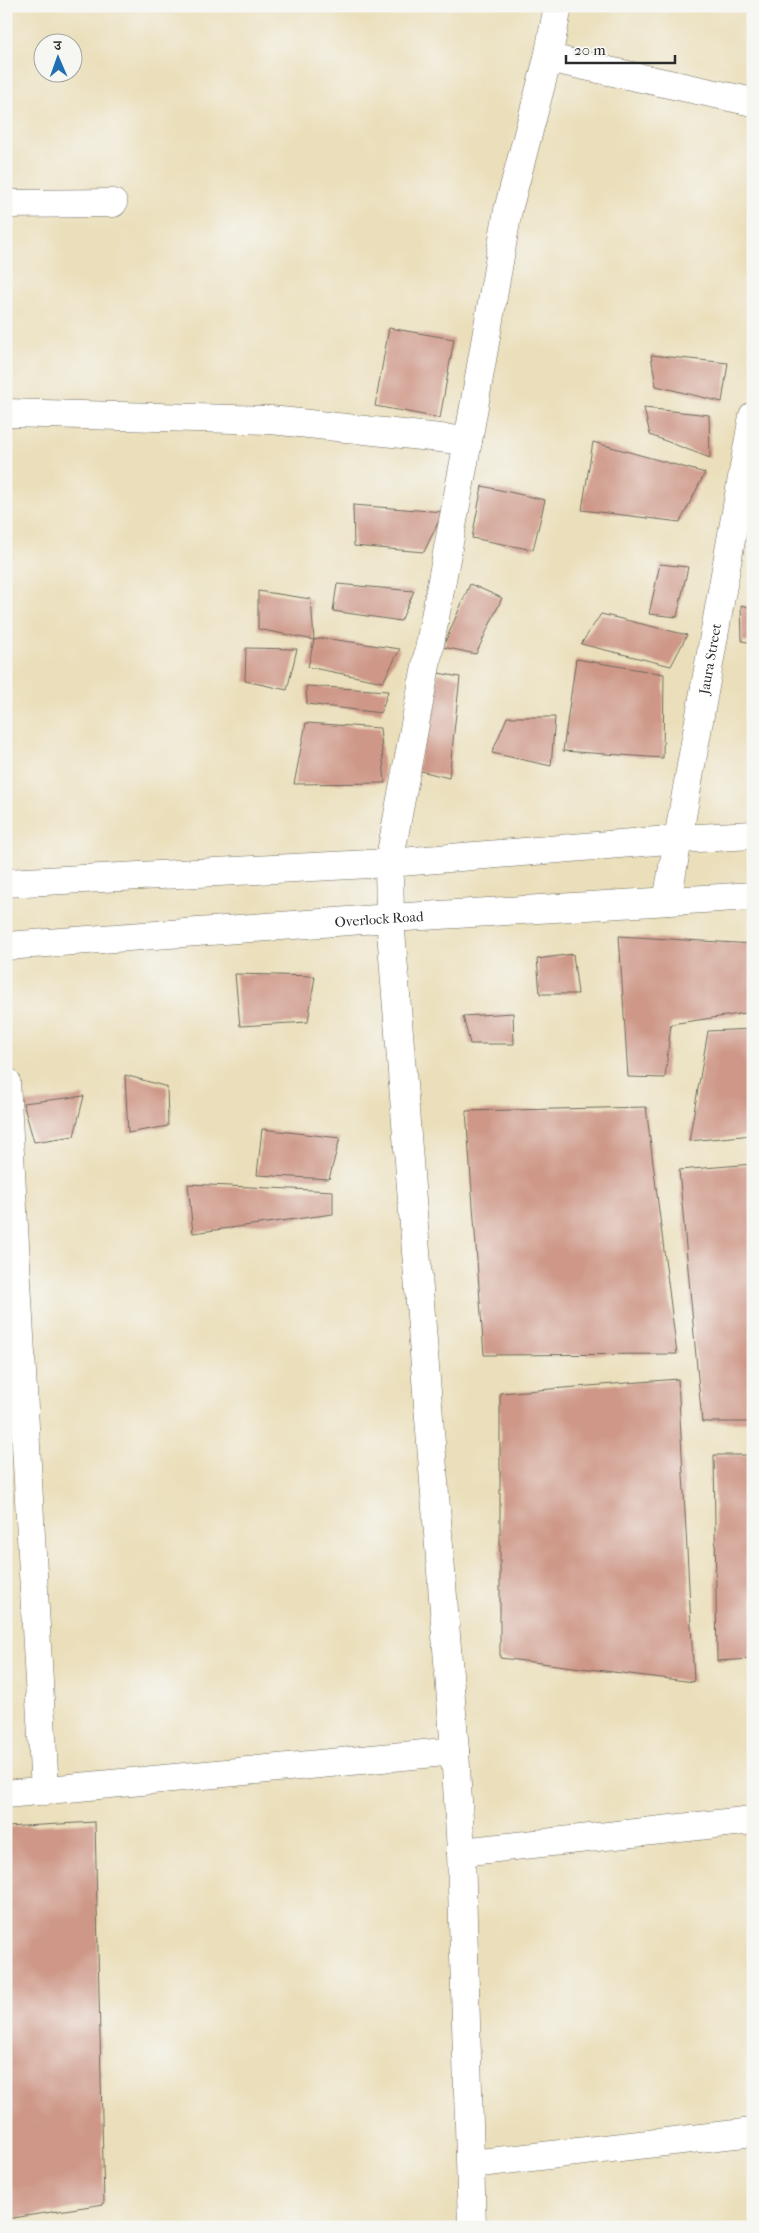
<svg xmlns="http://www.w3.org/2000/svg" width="759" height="2233" font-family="'IM FELL French Canon','Noto Serif Devanagari',serif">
	<rect width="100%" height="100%" fill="#f6f6f2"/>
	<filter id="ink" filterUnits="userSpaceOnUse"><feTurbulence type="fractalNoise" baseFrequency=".02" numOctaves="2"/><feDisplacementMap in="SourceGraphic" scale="10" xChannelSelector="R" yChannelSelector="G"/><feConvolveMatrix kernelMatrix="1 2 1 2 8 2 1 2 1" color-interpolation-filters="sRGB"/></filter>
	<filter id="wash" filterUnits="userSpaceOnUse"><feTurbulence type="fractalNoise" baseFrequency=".0096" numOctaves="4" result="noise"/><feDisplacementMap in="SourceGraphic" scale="20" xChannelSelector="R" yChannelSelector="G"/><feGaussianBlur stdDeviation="1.12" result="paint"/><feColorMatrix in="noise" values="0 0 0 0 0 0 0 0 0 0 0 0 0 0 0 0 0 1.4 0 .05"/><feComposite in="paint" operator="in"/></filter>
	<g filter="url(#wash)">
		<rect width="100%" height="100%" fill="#ebdfbb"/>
		<g id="blocks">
			<g fill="#ce9787">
				<path d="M389,328l65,11 -14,79 -65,-12z"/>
				<path d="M651,355l77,8 -6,39 -66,-16z"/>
				<path d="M644,408l65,7 1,43 -60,-23z"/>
				<path d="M593,442l112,31 -25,49 -98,-12z"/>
				<path d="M482,486l63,14 -12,50 -61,-12z"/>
				<path d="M353,505l90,7 -19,40 -70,-6z"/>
				<path d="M660,564l28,3 -11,50 -28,-3z"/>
				<path d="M337,584l77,7 -13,30 -68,-10z"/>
				<path d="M470,584l32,14 -26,56 -33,-7z"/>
				<path d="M258,591l53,8 3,41 -56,-11z"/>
				<path d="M741,605l12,3v35l-11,-2z"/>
				<path d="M601,614l86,21 -16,31 -90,-22z"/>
				<path d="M323,638l77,11 -17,33 -75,-15 6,-27z"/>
				<path d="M246,648l51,1 -10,41 -42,-9z"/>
				<path d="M576,659l88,15 -1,84 -100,-7z"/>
				<path d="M438,673l22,4 -11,101 -32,-8z"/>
				<path d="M306,686l82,5 -7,22 -74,-9z"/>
				<path d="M507,717h48l-4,49 -59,-13z"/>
				<path d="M306,723l74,5 5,55 -91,1z"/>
				<path d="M619,936l134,8v68l-82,12 -6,54 -37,-1z"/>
				<path d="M573,954l5,40h-38l-3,-35z"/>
				<path d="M235,974l80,2 -7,46 -68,4z"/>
				<path d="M513,1013l1,31h-44l-7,-28z"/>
				<path d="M753,1029v106l-64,6 19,-110z"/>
				<path d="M125,1075l42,12 1,39 -40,7z"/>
				<path d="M84,1096l-10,40 -40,6 -11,-39z"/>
				<path d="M646,1107l31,247 -193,1 -18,-244z"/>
				<path d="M262,1129l78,9 -11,41 -72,-4z"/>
				<path d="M753,1164v258h-51l-23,-252z"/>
				<path d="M188,1184l145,7v23l-140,19z"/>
				<path d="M678,1379l16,303 -194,-24v-265z"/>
				<path d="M714,1455h39v204l-36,2z"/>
				<path d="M95,1822l9,382 -98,15v-392z"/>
			</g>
		</g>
	</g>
	<g filter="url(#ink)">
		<use href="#blocks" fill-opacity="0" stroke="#6e6a5d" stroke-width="1"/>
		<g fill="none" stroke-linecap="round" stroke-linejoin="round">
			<g stroke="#6e6a5d" stroke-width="29">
				<g id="minor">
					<path d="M548,58l10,-52"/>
					<path d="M6,204l107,-1"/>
					<path d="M6,413l265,7 197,21"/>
					<path d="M6,883l383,-20 291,-24 73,-4"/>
					<path id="s1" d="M667,901l86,-485"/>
					<path id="s2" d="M6,946l384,-28 363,-22"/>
					<path d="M6,1081l39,710"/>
					<path d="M6,1794l449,-43"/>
					<path d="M461,1852l292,-32"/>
					<path d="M471,2164l282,-32"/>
					<path d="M472,2227l-11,-375 -6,-101 -65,-833 -1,-55 79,-422 40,-231 40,-152 205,44"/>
				</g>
			</g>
			<use href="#minor" stroke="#fff" stroke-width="28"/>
		</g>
	</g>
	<g text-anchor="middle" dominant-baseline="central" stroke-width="4.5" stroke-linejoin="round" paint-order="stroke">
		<g font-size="14" fill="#2b2b2b" stroke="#f6f6f2">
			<text stroke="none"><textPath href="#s1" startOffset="246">Jaura Street</textPath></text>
			<text stroke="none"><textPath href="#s2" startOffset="374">Overlock Road</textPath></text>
		</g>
	</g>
	<rect width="759" height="2233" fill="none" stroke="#f6f6f2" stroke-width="25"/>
	<g transform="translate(58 58) rotate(358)"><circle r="24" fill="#f6f6f2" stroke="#a5a5a2"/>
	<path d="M0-4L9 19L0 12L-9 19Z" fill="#1f6fb2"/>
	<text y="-8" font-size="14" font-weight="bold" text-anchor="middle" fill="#2b2b2b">उ</text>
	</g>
	<path d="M566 55v8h109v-8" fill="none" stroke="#2b2b2b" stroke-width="2.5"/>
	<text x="574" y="55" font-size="15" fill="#2b2b2b" stroke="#f6f6f2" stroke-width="4" paint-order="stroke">20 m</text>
</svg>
